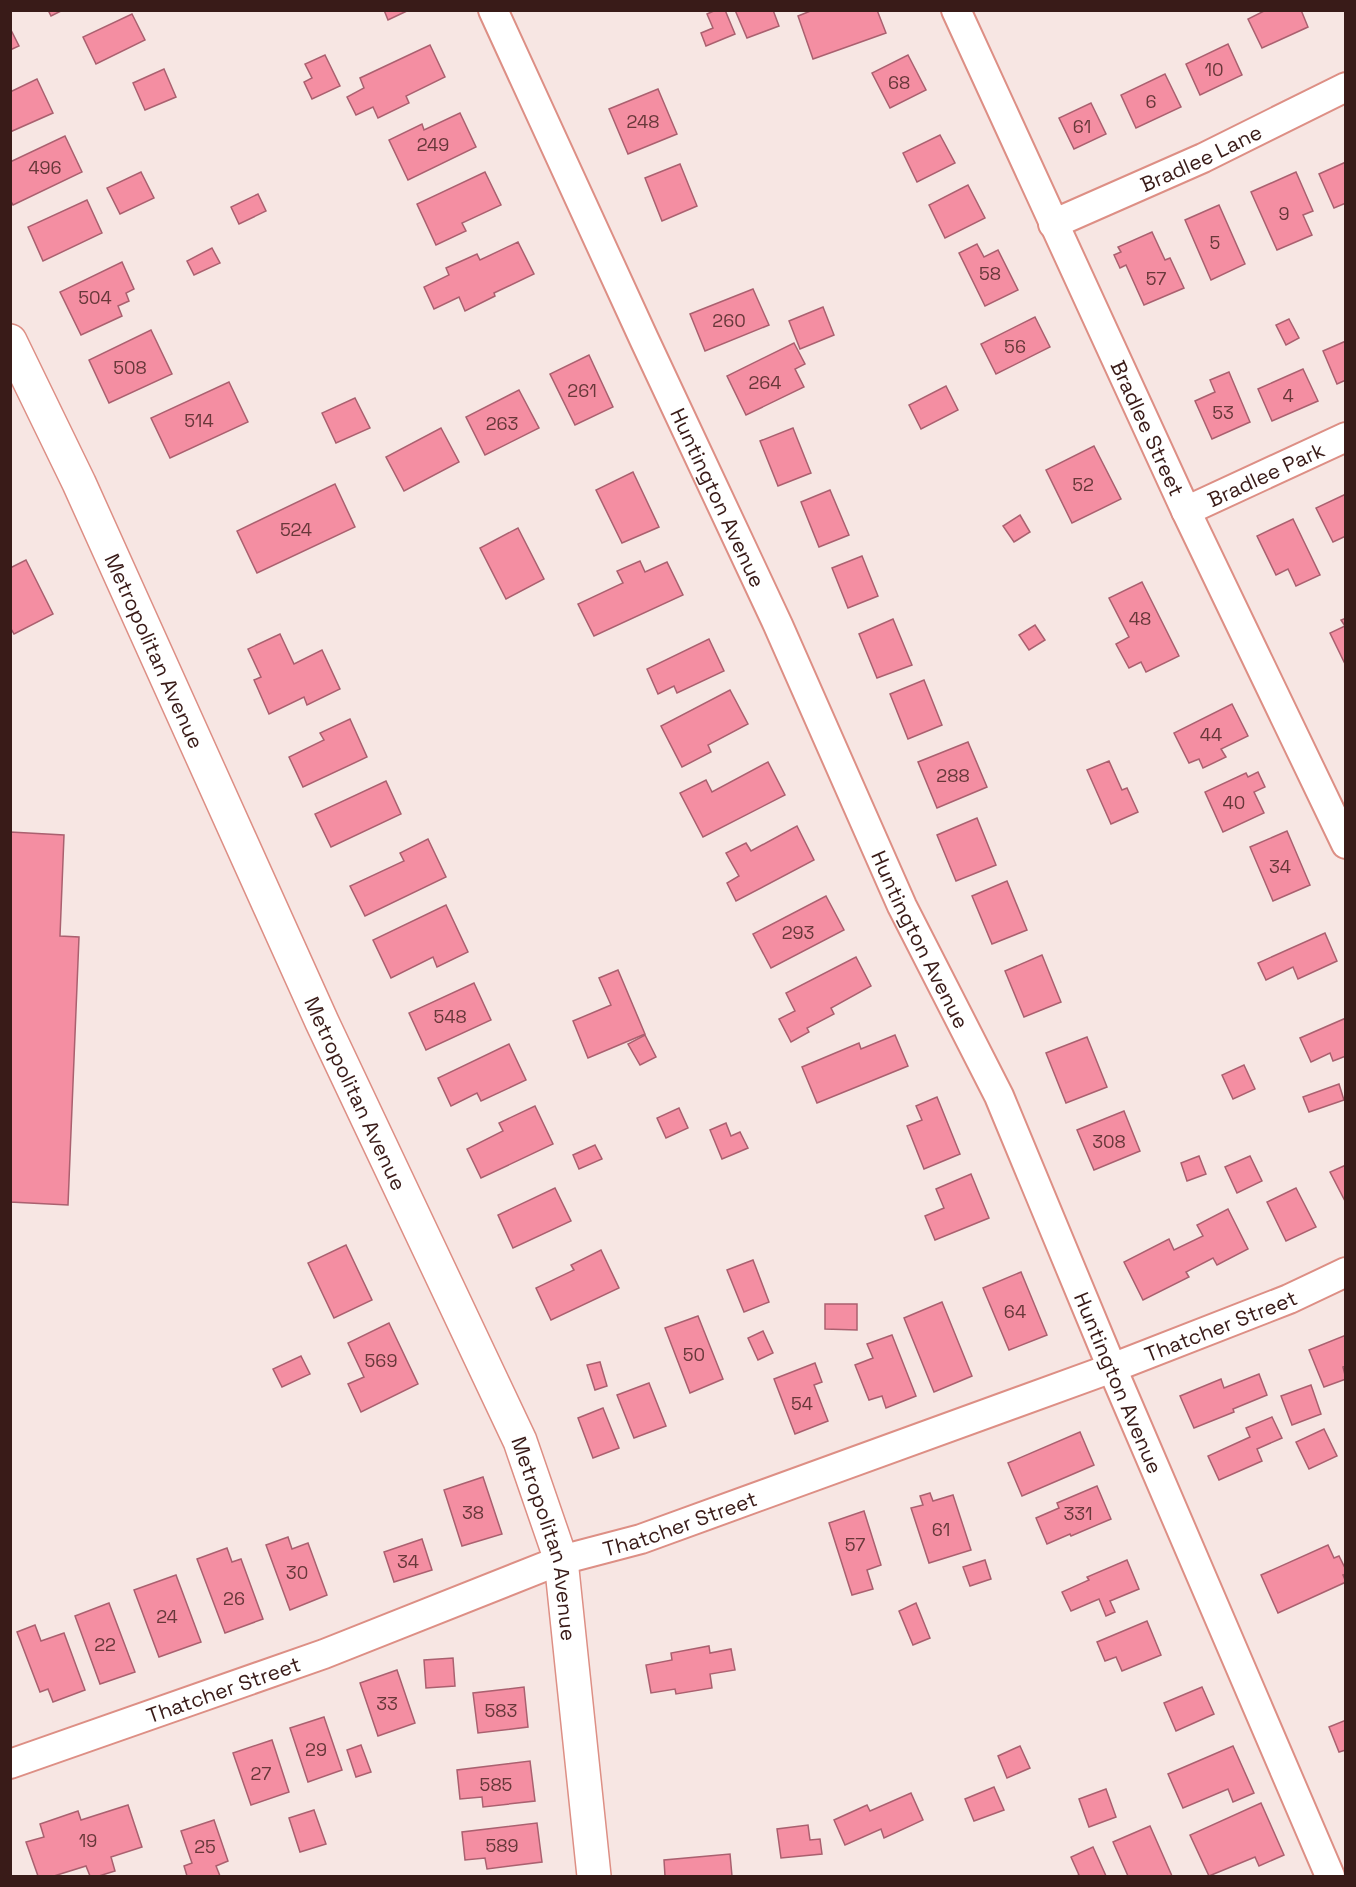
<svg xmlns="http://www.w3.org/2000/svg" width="1356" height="1887" font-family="'Space Grotesk',sans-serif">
	<rect width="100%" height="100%" fill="#f7e6e3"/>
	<g fill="#f48ea2" stroke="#aa606f" stroke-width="1.5">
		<path d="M48,10h15l-12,6z"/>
		<path d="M384,10h25l-21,10z"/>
		<path d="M716,10h9l10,24 -29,12 -5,-13 12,-5 -6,-14z"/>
		<path d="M735,10h38l6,16 -32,12z"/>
		<path d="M813,10h64l9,23 -73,26 -15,-43z"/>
		<path d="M1266,10h35l7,17 -46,21 -14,-29z"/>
		<path d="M132,14l13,26 -49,24 -13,-27z"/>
		<path d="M10,28l9,18 -9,4z"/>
		<path d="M1228,44l14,31 -42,20 -14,-31z"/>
		<path d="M430,45l15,32 -39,19 3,7 -31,15 -5,-11 -17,8 -9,-18 17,-9 -4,-10z"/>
		<path d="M325,55l15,31 -28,13 -8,-17 8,-4 -7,-14z"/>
		<path d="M908,55l18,35 -36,18 -18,-35z"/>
		<path d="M164,69l12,28 -31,13 -12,-27z"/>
		<path d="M1165,74l16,33 -45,21 -15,-33z"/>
		<path d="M37,79l16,34 -43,19v-40z"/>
		<path d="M658,89l19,45 -49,20 -19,-45z"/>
		<path d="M1091,103l15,31 -32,15 -15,-31z"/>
		<path d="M460,113l16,34 -68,33 -19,-40 33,-16 2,6z"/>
		<path d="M940,135l15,28 -38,19 -14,-29z"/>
		<path d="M65,136l17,36 -69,33 -3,-5v-38z"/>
		<path d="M1346,162v41l-12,5 -15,-34z"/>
		<path d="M680,164l17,42 -35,15 -17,-43z"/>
		<path d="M141,172l13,26 -34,16 -13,-26z"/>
		<path d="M485,172l16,33 -39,18 4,8 -30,14 -19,-41z"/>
		<path d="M1296,172l17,39 -10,4 9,20 -35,15 -26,-58z"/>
		<path d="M968,185l17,33 -40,20 -16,-33z"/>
		<path d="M258,194l8,17 -27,13 -8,-17z"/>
		<path d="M87,200l15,33 -59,28 -15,-34z"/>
		<path d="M1219,205l26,59 -34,16 -26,-60z"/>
		<path d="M1152,232l13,28 5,-2 14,30 -40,17 -18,-40 -6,3 -6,-13 7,-3 -3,-5z"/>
		<path d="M518,242l16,32 -40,19 1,3 -30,15 -6,-14 -25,12 -10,-22 25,-12 -3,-7 31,-14 3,6z"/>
		<path d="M977,244l7,13 14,-7 20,40 -33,16 -26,-53z"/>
		<path d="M212,248l8,15 -26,12 -7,-14z"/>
		<path d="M122,262l12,27 -8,4 3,8 -11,5 4,10 -41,19 -21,-43z"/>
		<path d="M753,289l16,36 -64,26 -15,-37z"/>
		<path d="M823,307l11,28 -34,14 -11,-28z"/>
		<path d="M1035,317l15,30 -54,27 -15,-30z"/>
		<path d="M1289,319l10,19 -13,7 -10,-20z"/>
		<path d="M151,330l21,44 -63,29 -20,-43z"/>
		<path d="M1346,341v39l-9,4 -14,-33z"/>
		<path d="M794,343l11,21 -10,5 9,18 -58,28 -19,-39z"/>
		<path d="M589,355l24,52 -38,18 -25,-51z"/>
		<path d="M1303,369l15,32 -46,20 -14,-32z"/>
		<path d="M1229,372l21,50 -38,17 -17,-38 20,-9 -5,-12z"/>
		<path d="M229,382l19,40 -78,36 -19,-40z"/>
		<path d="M946,386l12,24 -37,19 -12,-24z"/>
		<path d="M519,390l20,38 -54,27 -19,-38z"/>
		<path d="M355,398l15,30 -34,15 -14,-30z"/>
		<path d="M441,428l18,34 -55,29 -18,-34z"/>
		<path d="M793,428l18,45 -33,13 -18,-45z"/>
		<path d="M1094,446l27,53 -49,24 -26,-53z"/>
		<path d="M633,472l26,55 -37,16 -26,-53z"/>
		<path d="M335,484l20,43 -98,46 -20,-42z"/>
		<path d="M830,490l19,45 -30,12 -18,-45z"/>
		<path d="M1346,494v42l-13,6 -17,-34z"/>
		<path d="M1020,515l10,17 -16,10 -11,-16z"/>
		<path d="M1293,519l27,56 -24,11 -8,-17 -12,6 -19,-39z"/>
		<path d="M518,528l26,51 -38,20 -26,-51z"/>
		<path d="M862,556l16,40 -30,12 -16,-40z"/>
		<path d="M26,560l27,54 -39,20 -4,-7v-59z"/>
		<path d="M640,561l5,11 22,-10 16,33 -89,41 -16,-32 45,-21 -6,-12z"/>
		<path d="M1142,582l37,74 -33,16 -5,-10 -12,6 -13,-24 13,-7 -20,-39z"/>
		<path d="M1346,618v48l-16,-33 15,-7 -4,-6z"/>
		<path d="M893,619l19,46 -35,13 -18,-44z"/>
		<path d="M1035,625l10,15 -16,10 -10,-15z"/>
		<path d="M280,634l14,30 28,-14 18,39 -33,16 -3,-8 -35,17 -15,-34 7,-3 -13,-28z"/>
		<path d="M709,639l15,32 -47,22 -3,-7 -16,8 -11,-25z"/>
		<path d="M924,680l18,45 -34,14 -18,-45z"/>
		<path d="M730,690l18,34 -40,21 3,7 -29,15 -21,-41z"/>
		<path d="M1232,704l16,32 -27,13 5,8 -23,11 -4,-9 -10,4 -15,-30z"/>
		<path d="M350,719l17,38 -64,30 -14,-30 35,-17 -4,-7z"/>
		<path d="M968,742l19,45 -50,21 -19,-46z"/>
		<path d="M1109,761l13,29 5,-2 11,24 -27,12 -24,-54z"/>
		<path d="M768,762l17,33 -82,42 -23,-44 26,-13 6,12z"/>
		<path d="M1258,772l7,15 -11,5 10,21 -41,19 -18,-40 41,-19 2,4z"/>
		<path d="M386,781l15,33 -70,33 -16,-33z"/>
		<path d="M977,818l19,47 -40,16 -19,-46z"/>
		<path d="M797,826l17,34 -78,41 -9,-18 12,-7 -13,-23 20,-10 5,8z"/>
		<path d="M1287,831l23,54 -37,16 -23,-54z"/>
		<path d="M10,832l54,3 -4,101 19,1 -11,268 -58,-3z"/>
		<path d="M428,839l18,38 -81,39 -15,-30 54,-25 -4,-8z"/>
		<path d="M1007,881l20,49 -35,14 -20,-48z"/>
		<path d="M826,896l18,34 -73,38 -18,-34z"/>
		<path d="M446,905l22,47 -31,15 -4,-10 -42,21 -18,-38z"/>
		<path d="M1325,933l12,28 -39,18 -5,-12 -27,13 -8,-17z"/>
		<path d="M1042,955l19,47 -37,15 -19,-46z"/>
		<path d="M856,957l15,29 -40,22 3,6 -27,14 2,4 -18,10 -12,-23 16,-8 -9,-18z"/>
		<path d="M618,970l27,64 -57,24 -15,-37 38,-16 -12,-27z"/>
		<path d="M474,983l17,37 -65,30 -17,-37z"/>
		<path d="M1346,1018v38l-13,5 -3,-8 -19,9 -11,-24z"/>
		<path d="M645,1035l11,22 -16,8 -12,-21z"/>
		<path d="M895,1035l13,31 -91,37 -15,-36 57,-24 2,6z"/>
		<path d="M1087,1037l20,50 -41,16 -20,-50z"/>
		<path d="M509,1044l17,36 -45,21 -4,-8 -26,13 -13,-28z"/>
		<path d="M1244,1065l11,24 -22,10 -11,-24z"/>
		<path d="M1339,1084l5,16 -35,12 -6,-15z"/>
		<path d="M937,1097l23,57 -36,15 -17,-43 15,-6 -6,-14z"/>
		<path d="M535,1106l18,38 -72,34 -14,-29 36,-18 -4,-8z"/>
		<path d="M679,1108l9,20 -22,10 -9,-20z"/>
		<path d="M1124,1111l16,40 -46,19 -17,-40z"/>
		<path d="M726,1123l5,13 9,-4 8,16 -26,11 -12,-29z"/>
		<path d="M595,1145l7,14 -23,10 -6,-14z"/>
		<path d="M1199,1156l7,18 -19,7 -6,-18z"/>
		<path d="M1250,1156l12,25 -25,12 -12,-26z"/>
		<path d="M1346,1165v38l-16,-31z"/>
		<path d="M971,1174l18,44 -54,22 -10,-24 19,-8 -8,-19z"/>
		<path d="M555,1188l16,33 -58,27 -15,-33z"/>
		<path d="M1296,1188l20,39 -30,14 -19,-39z"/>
		<path d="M1228,1209l20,40 -31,16 -4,-7 -27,14 3,5 -46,23 -19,-38 45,-23 5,11 29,-14 -6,-11z"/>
		<path d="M346,1245l26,55 -38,18 -26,-55z"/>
		<path d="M601,1250l18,38 -68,32 -15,-32 38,-18 -3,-5z"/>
		<path d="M753,1260l16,42 -25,10 -17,-42z"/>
		<path d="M1021,1272l26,63 -38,15 -26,-62z"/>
		<path d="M942,1302l30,74 -38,16 -30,-74z"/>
		<path d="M825,1304h32v26l-32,-1z"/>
		<path d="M698,1316l25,63 -33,14 -25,-65z"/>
		<path d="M389,1323l29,61 -57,28 -13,-28 16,-7 -16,-34z"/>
		<path d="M763,1331l10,22 -15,7 -10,-22z"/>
		<path d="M892,1335l24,61 -30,12 -4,-12 -13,4 -14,-35 18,-7 -6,-14z"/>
		<path d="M1346,1335v31l-3,1 3,12 -22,8 -15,-37z"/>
		<path d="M301,1356l9,18 -28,13 -9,-18z"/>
		<path d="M600,1362l7,24 -12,4 -8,-25z"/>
		<path d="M815,1363l7,19 -8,3 14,36 -33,13 -21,-55z"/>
		<path d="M1259,1374l8,21 -34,14 1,3 -40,16 -14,-32 41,-17 3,9z"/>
		<path d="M649,1383l17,43 -32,12 -17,-43z"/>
		<path d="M1311,1385l10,29 -29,11 -11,-29z"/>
		<path d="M603,1408l16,40 -26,10 -15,-40z"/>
		<path d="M1272,1417l10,21 -25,11 5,12 -43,19 -11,-24 42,-19 -4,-9z"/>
		<path d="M1324,1429l13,27 -28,13 -13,-27z"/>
		<path d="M1080,1432l14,33 -72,31 -14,-33z"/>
		<path d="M483,1477l19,57 -40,12 -18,-56z"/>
		<path d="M1097,1486l14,33 -40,17 -1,-2 -23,10 -11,-26 23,-10 -2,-5z"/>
		<path d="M930,1493l3,8 20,-6 18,55 -42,13 -18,-55 12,-3 -3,-9z"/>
		<path d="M864,1511l17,54 -14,5 6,19 -21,6 -23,-72z"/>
		<path d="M288,1537l4,12 16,-6 19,52 -37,15 -24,-65z"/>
		<path d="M422,1539l10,31 -38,12 -10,-30z"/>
		<path d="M1328,1545l6,13 5,-2 7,14v4l-3,1 3,7 -68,31 -17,-38z"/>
		<path d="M227,1548l5,14 9,-3 22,60 -38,14 -28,-74z"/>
		<path d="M985,1560l6,19 -21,7 -7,-19z"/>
		<path d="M1127,1560l12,29 -29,12 5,11 -9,4 -7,-17 -28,12 -9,-19 27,-12 -2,-3z"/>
		<path d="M176,1575l25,67 -42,15 -25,-67z"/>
		<path d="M109,1603l26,69 -35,12 -25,-68z"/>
		<path d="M916,1603l14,35 -17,7 -14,-34z"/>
		<path d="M1147,1621l14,34 -39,16 -6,-14 -11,4 -8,-19z"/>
		<path d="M35,1625l6,16 23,-8 21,57 -32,12 -5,-13 -8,3 -23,-60z"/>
		<path d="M709,1646l1,7 21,-4 4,21 -25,4 2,14 -36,6 -1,-5 -24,4 -5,-28 26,-5 -1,-7z"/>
		<path d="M453,1658l2,28 -29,2 -2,-28z"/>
		<path d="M397,1670l18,53 -37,13 -18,-53z"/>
		<path d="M524,1687l4,40 -50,6 -5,-40z"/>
		<path d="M1202,1687l12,27 -38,17 -12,-28z"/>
		<path d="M324,1717l18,53 -34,12 -18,-54z"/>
		<path d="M1346,1720v30l-7,2 -10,-25z"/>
		<path d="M272,1740l17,52 -38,13 -18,-52z"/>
		<path d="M361,1745l10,27 -15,5 -9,-27z"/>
		<path d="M1020,1746l10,22 -23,10 -9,-22z"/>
		<path d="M1233,1746l21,47 -21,9 -5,-13 -45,19 -15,-34z"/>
		<path d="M530,1761l5,40 -52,6 -1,-10 -22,2 -3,-29z"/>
		<path d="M994,1787l10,23 -30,11 -9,-22z"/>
		<path d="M1106,1789l10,28 -27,10 -10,-28z"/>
		<path d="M911,1793l12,27 -39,18 -3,-9 -36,16 -11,-25 33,-15 3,6z"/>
		<path d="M1261,1803l23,52 -25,11 -4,-9 -46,19 -19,-41z"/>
		<path d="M128,1805l14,42 -31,10 4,14 -16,5h-9l-4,-10 -32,10h-16l-12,-34 18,-5 -4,-13 38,-13 3,9z"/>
		<path d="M314,1810l12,34 -26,8 -11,-34z"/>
		<path d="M214,1820l14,41 -12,5 4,10h-33l-3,-10 8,-3 -11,-32z"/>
		<path d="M537,1823l5,39 -55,7 -2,-11 -20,2 -3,-28z"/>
		<path d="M808,1825l2,15 10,-1 2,15 -41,4 -4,-29z"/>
		<path d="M1150,1826l22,50h-44l-15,-34z"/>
		<path d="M1093,1847l13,29h-30l3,-1 -8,-18z"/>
		<path d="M730,1854l2,22h-67l-1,-16z"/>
	</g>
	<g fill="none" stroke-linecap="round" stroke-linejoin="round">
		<g stroke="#dd8f85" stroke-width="32">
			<g id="minor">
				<path id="s1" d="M493,10l151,329 134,286 124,281 97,190 113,272 218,508"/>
				<path id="s2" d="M956,10l230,501 160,333"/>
				<path id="s3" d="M1053,224l150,-66 143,-71"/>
				<path id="s4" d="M1186,511l160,-74"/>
				<path id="s5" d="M10,1764l314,-110 237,-94 80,-21 471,-171 177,-69 57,-27"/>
			</g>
		</g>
		<g stroke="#dd8f85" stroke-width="36">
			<g id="tertiary">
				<path id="s6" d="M10,341l69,142 243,539 198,419 41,119 33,316"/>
			</g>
		</g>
		<use href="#minor" stroke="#fff" stroke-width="28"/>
		<use href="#tertiary" stroke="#fff" stroke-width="33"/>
	</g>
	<g text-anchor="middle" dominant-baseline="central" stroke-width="5" stroke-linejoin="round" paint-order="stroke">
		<g font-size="18" fill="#68383a">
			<text x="1214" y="69">10</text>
			<text x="899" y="82">68</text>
			<text x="1151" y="101">6</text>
			<text x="643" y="121">248</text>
			<text x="1082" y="126">61</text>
			<text x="433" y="144">249</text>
			<text x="45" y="167">496</text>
			<text x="1284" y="213">9</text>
			<text x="1215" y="242">5</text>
			<text x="990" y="273">58</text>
			<text x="1156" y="278">57</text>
			<text x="95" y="297">504</text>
			<text x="729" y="320">260</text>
			<text x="1015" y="346">56</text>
			<text x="130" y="367">508</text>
			<text x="765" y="382">264</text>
			<text x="582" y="390">261</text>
			<text x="1288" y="395">4</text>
			<text x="1223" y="412">53</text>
			<text x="199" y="420">514</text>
			<text x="502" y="423">263</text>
			<text x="1083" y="484">52</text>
			<text x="296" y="529">524</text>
			<text x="1140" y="618">48</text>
			<text x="1211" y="734">44</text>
			<text x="953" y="775">288</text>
			<text x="1234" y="802">40</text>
			<text x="1280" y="866">34</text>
			<text x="798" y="932">293</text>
			<text x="450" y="1016">548</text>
			<text x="1109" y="1141">308</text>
			<text x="1015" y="1311">64</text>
			<text x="694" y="1354">50</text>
			<text x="381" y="1360">569</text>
			<text x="802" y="1403">54</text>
			<text x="473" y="1512">38</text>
			<text x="1078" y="1513">331</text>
			<text x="941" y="1529">61</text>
			<text x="855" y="1544">57</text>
			<text x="408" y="1561">34</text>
			<text x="297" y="1572">30</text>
			<text x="234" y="1598">26</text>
			<text x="167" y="1616">24</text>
			<text x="105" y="1644">22</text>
			<text x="387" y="1703">33</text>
			<text x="501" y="1710">583</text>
			<text x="316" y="1749">29</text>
			<text x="261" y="1773">27</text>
			<text x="496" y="1784">585</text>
			<text x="88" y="1840">19</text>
			<text x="502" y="1845">589</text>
			<text x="205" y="1846">25</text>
		</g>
		<g font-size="21" fill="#391b18" stroke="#f7e6e3">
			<text stroke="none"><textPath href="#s3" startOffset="162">Bradlee Lane</textPath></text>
			<text stroke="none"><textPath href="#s2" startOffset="460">Bradlee Street</textPath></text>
			<text stroke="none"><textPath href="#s4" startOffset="88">Bradlee Park</textPath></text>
			<text stroke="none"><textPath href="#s1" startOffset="537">Huntington Avenue</textPath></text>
			<text stroke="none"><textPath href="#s6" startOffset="342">Metropolitan Avenue</textPath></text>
			<text stroke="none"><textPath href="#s1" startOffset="1023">Huntington Avenue</textPath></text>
			<text stroke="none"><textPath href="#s6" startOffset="828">Metropolitan Avenue</textPath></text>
			<text stroke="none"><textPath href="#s5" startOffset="1288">Thatcher Street</textPath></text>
			<text stroke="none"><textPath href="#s1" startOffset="1509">Huntington Avenue</textPath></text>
			<text stroke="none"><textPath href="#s5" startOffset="712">Thatcher Street</textPath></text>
			<text stroke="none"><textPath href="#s6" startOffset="1314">Metropolitan Avenue</textPath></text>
			<text stroke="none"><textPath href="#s5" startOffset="226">Thatcher Street</textPath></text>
		</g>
	</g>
	<rect width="1356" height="1887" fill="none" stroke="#391b18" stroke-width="24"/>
</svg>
